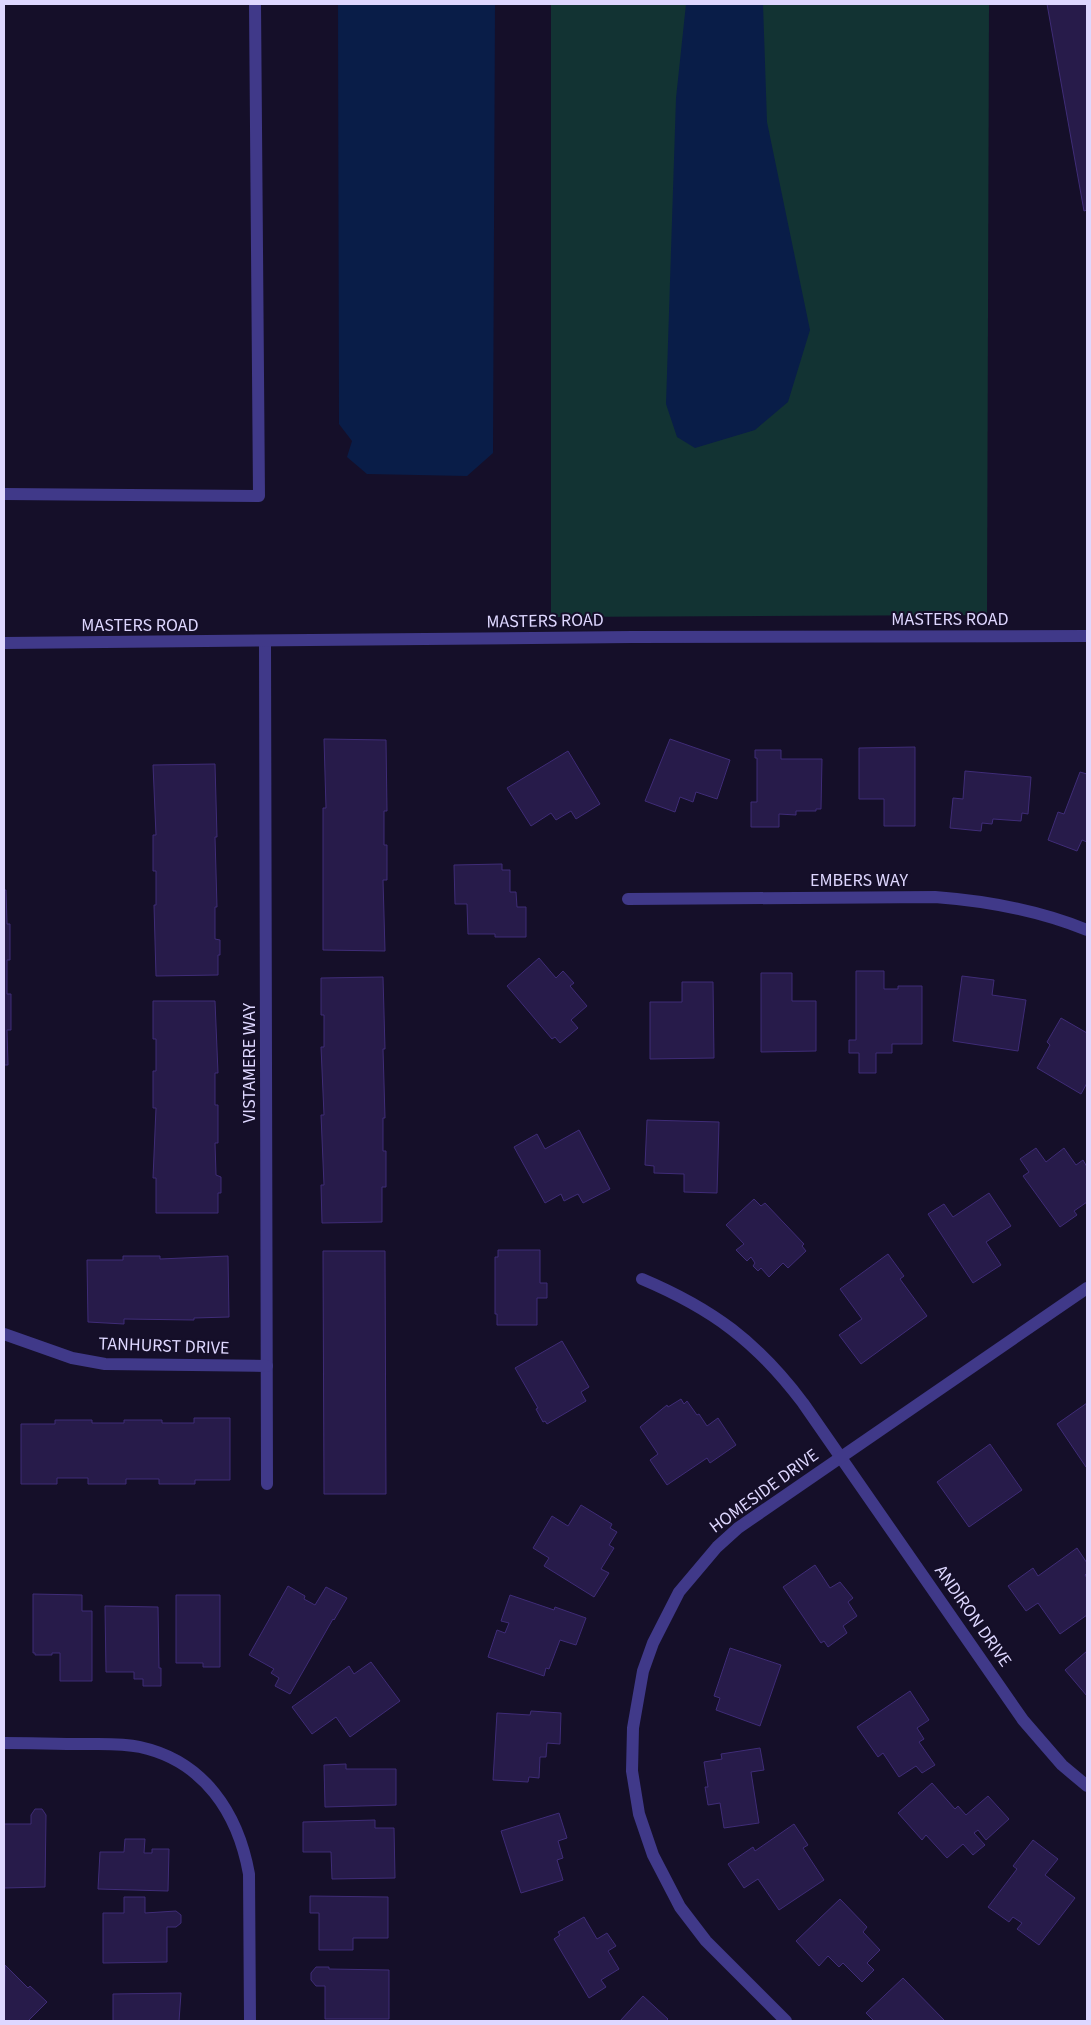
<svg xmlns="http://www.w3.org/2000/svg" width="1091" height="2025" font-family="'Source Sans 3',sans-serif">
	<rect width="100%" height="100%" fill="#150f29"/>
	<path fill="#123333" d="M551,4h438l-2,611 -436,2z"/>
	<g fill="#091d48">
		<path d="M338,4h157l-2,449 -26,23 -100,-2 -20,-17 5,-16 -13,-17z"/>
		<path d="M686,4h77l4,118 43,208 -22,72 -33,28 -60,18 -18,-11 -11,-33 10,-306z"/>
	</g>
	<g fill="#271b4a" stroke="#3f2c77">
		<path d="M1047,4h40v206l-3,1z"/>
		<path d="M324,739l62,1 1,71h-3v34h3v35h-4l2,71 -62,-1v-142h3z"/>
		<path d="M670,739l60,21 -13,39 -21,-7 -3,10 -13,-5 -5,15 -30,-11z"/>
		<path d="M915,747v79h-31v-27h-25v-51z"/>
		<path d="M755,750h26v9h41l-1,50h-5v2h-20v4l-17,-1v13h-28v-25h6v-44h-2z"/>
		<path d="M568,751l32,53 -24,15 -5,-8 -15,9 -5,-7 -20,13 -24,-38z"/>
		<path d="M215,764l2,73h-2l2,70h-2v32l5,1v15h-2v20l-62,1 -2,-71h2v-34h-3v-36h3l-3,-70z"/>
		<path d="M965,771l66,6 -3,37 -6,-1 -1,8 -28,-2 -1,5 -10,-1 -1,8 -31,-3 3,-30 10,1z"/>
		<path d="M1080,772l7,2v68l-5,-2 -5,11 -29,-11 10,-28 6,2z"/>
		<path d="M502,864v6h8v22h6l1,15h9v30h-31v-3h-27l-1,-30h-12l-1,-39z"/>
		<path d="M4,890h2l1,34h3v36h-3v34h4v36h-4l1,35h-4z"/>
		<path d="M539,958l17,20 7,-7 11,12 -4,3 17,20 -16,14 7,8 -18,15 -5,-6 -3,2 -45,-53z"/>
		<path d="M856,971h28v18h14v-3h24v58h-30v9h-16v20h-17v-20h-10v-13h7z"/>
		<path d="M761,973h31v28h24v50l-55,1z"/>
		<path d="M962,976l32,4 -2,15 34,5 -8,51 -65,-10z"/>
		<path d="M383,977l2,72h-2l2,69h-2v33h3v36h-4v35l-60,1 -1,-38h3l-3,-70h3l-3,-68h3v-32h-3v-37z"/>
		<path d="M682,982h31l1,76 -64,1v-57h32z"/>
		<path d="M153,1001h62l3,72h-3v32h3v38h-3l1,32 5,2v16h-3v20h-62v-35h-3l3,-70h-3v-37h3v-32h-3z"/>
		<path d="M1061,1018l26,15v50l-6,11 -44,-26 13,-23 -3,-3z"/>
		<path d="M647,1120l72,2 -2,71 -33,-1v-18l-30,-1v-7l-9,-1z"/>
		<path d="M579,1130l31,59 -27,14 -5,-9 -14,7 -3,-7 -16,9 -31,-56 23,-13 8,15z"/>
		<path d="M1036,1148l10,14 18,-14 12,17 7,-5 4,7v35l-13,9 3,4 -17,12 -37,-51 6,-4 -9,-13z"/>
		<path d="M989,1193l22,33 -25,16 15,23 -28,18 -45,-69 16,-10 9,13z"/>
		<path d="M754,1199l7,7 4,-3 39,41 -2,2 4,5 -18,17 -5,-5 -14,14 -8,-9 -3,3 -5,-5 2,-3 -4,-6 -4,4 -11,-11 8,-6 -18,-19z"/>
		<path d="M498,1250h42v33h7v15h-10v27h-40v-11h-2v-57h3z"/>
		<path d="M323,1251h62l1,243h-62z"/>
		<path d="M888,1254l16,22 -4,3 27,37 -66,48 -22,-29 23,-16 -22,-30z"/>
		<path d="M123,1256h37v3l68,-3 1,61 -35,1v2l-70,-1v5l-36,-2 -1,-62h36z"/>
		<path d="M562,1341l27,46 -8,5 5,9 -39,23 -2,-3 -2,1 -7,-13 2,-1 -23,-40z"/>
		<path d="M681,1399l3,5 3,-3 10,14 2,-1 8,12 11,-8 18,27 -26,18 -3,-5 -40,27 -17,-25 8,-6 -18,-27 27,-22 1,2z"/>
		<path d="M1087,1403v63l-1,1 -29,-43z"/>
		<path d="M194,1418h36v62h-35v4h-36v-5h-33v5h-38v-6h-31v6h-36v-60h34v-4h37v3h32v-3h38v3h32z"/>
		<path d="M990,1444l32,46 -53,37 -32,-45z"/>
		<path d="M581,1505l31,19 -2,4 7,4 -8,13 5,3 -13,21 8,4 -15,24 -50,-31 5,-8 -16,-10 19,-32 16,10z"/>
		<path d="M1077,1548l10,15v10l-2,2 2,3v37l-27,19 -22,-31 -12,8 -18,-25 25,-18 5,8z"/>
		<path d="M815,1565l15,23 10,-6 13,16 -5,4 9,14 -14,10 4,7 -19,14 -4,-6 -3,2 -38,-56z"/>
		<path d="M288,1586l17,10 -1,3 11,6 11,-18 21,11 -13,22 -1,-1 -43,75 -15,-8 4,-8 -8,-5 3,-4 -25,-14z"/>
		<path d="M33,1594l49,1v16h10v70h-32v-28h-8v2h-17v-2h-2z"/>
		<path d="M176,1595h44v72h-17v-4h-27z"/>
		<path d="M510,1595l44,15 1,-3 31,11 -10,27 -16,-5 -11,29 -3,-1 -2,8 -56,-19 9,-27 8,3 4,-10 -8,-2z"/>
		<path d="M105,1606l53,1 1,61h2v18h-18v-7h-9v-7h-28z"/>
		<path d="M730,1648l51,17 -21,61 -44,-16 4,-12 -6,-2z"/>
		<path d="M1087,1651v45l-22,-26z"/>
		<path d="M371,1662l29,39 -50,36 -14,-20 -24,17 -20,-27 57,-41 5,8z"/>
		<path d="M910,1691l19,29 -12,8 7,11 -5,3 16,23 -13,8 -6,-7 -17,11 -16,-24 -5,4 -21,-30z"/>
		<path d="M531,1711l30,2 -1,31 -13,-1 -1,14h-6l-1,21 -10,-1 -1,5 -35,-2 4,-67 33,2z"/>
		<path d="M760,1748l4,22 -13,2 8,51 -35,5 -4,-25 -12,2 -3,-18h3l-4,-25 18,-3 -1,-5z"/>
		<path d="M346,1764v5h50v36l-71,2 -1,-42z"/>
		<path d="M932,1783l23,26 3,-3 8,9 22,-19 21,23 -23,21 -8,-10 -4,3 11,12 -12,10 -10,-11 -16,14 -21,-23 -4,5 -24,-27z"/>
		<path d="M35,1809h7l4,6 -1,72 -41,1v-64h27v-9z"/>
		<path d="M559,1813l8,25 -9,3 5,17 -6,2 6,20 -42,13 -20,-62z"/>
		<path d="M375,1820v8h19l1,50 -63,1 -1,-27h-28v-30z"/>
		<path d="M794,1824l14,21 -5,3 21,32 -45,30 -21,-31 -14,9 -16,-24 25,-17 2,4z"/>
		<path d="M125,1839h20l-1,14h8v-4h17l-1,42 -70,-2 2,-37h24z"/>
		<path d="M1033,1840l25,19 -13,16 30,23 -36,47 -22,-16 5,-6 -9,-6 -4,5 -21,-15 29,-38 -4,-3z"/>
		<path d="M310,1896l78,1v41h-35v12h-34v-37h-9z"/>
		<path d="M124,1897h21v16l31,-2 5,4v8l-5,4h-9v35l-64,1v-50h21z"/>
		<path d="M840,1899l27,28 -4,5 17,18 -13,13 7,7 -12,12 -19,-19 -4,4 -11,-11 -9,10 -23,-25z"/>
		<path d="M584,1917l13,22 10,-6 9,13 -8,5 11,18 -18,11 5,7 -17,11 -35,-59 6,-4 -2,-3z"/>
		<path d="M5,1965l23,23 2,-2 17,16 -19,19h-24z"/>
		<path d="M316,1967h13v2l60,1v49h-64v-33h-9l-5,-6v-7z"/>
		<path d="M903,1978l42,43h-71l-8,-8z"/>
		<path d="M181,1993l-2,28h-66v-27z"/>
		<path d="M643,1996l25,23 -2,2h-46z"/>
	</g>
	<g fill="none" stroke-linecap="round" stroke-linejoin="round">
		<path stroke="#403989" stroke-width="12" d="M4,494l255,2 -4,-492"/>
		<g stroke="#403989" stroke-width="12">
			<path d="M265,642l2,842"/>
			<path d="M628,899l307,-2c53,4 103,13 152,33"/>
			<path d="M642,1279c71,30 115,63 161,124l220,317 39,45 25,21"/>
			<path d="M4,1334l68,24 33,6 162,2"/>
			<path d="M4,1743c26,0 53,1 80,1 18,0 38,-1 56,3 64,14 98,66 109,127l1,147"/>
			<path d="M786,2021l-80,-80 -26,-34 -27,-52 -14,-41 -7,-43 1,-43 10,-57 10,-28 26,-51 38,-45 21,-19 349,-240"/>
		</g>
		<path stroke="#403989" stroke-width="12" d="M4,643l628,-6 455,-1"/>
	</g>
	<g text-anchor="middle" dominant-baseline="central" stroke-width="4" stroke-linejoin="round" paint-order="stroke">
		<g font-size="18" fill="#ded7ff" stroke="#150f29">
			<text x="950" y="619">MASTERS ROAD</text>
			<text transform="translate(545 621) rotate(-1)">MASTERS ROAD</text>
			<text x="140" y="625">MASTERS ROAD</text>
			<text x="859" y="880">EMBERS WAY</text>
			<text transform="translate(249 1063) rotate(-90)">VISTAMERE WAY</text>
			<text transform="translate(164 1346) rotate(2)">TANHURST DRIVE</text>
			<text transform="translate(764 1491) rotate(-36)">HOMESIDE DRIVE</text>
			<text transform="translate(973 1616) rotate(55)">ANDIRON DRIVE</text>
		</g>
	</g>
	<rect width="1091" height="2025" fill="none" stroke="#ded7ff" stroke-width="10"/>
</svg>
